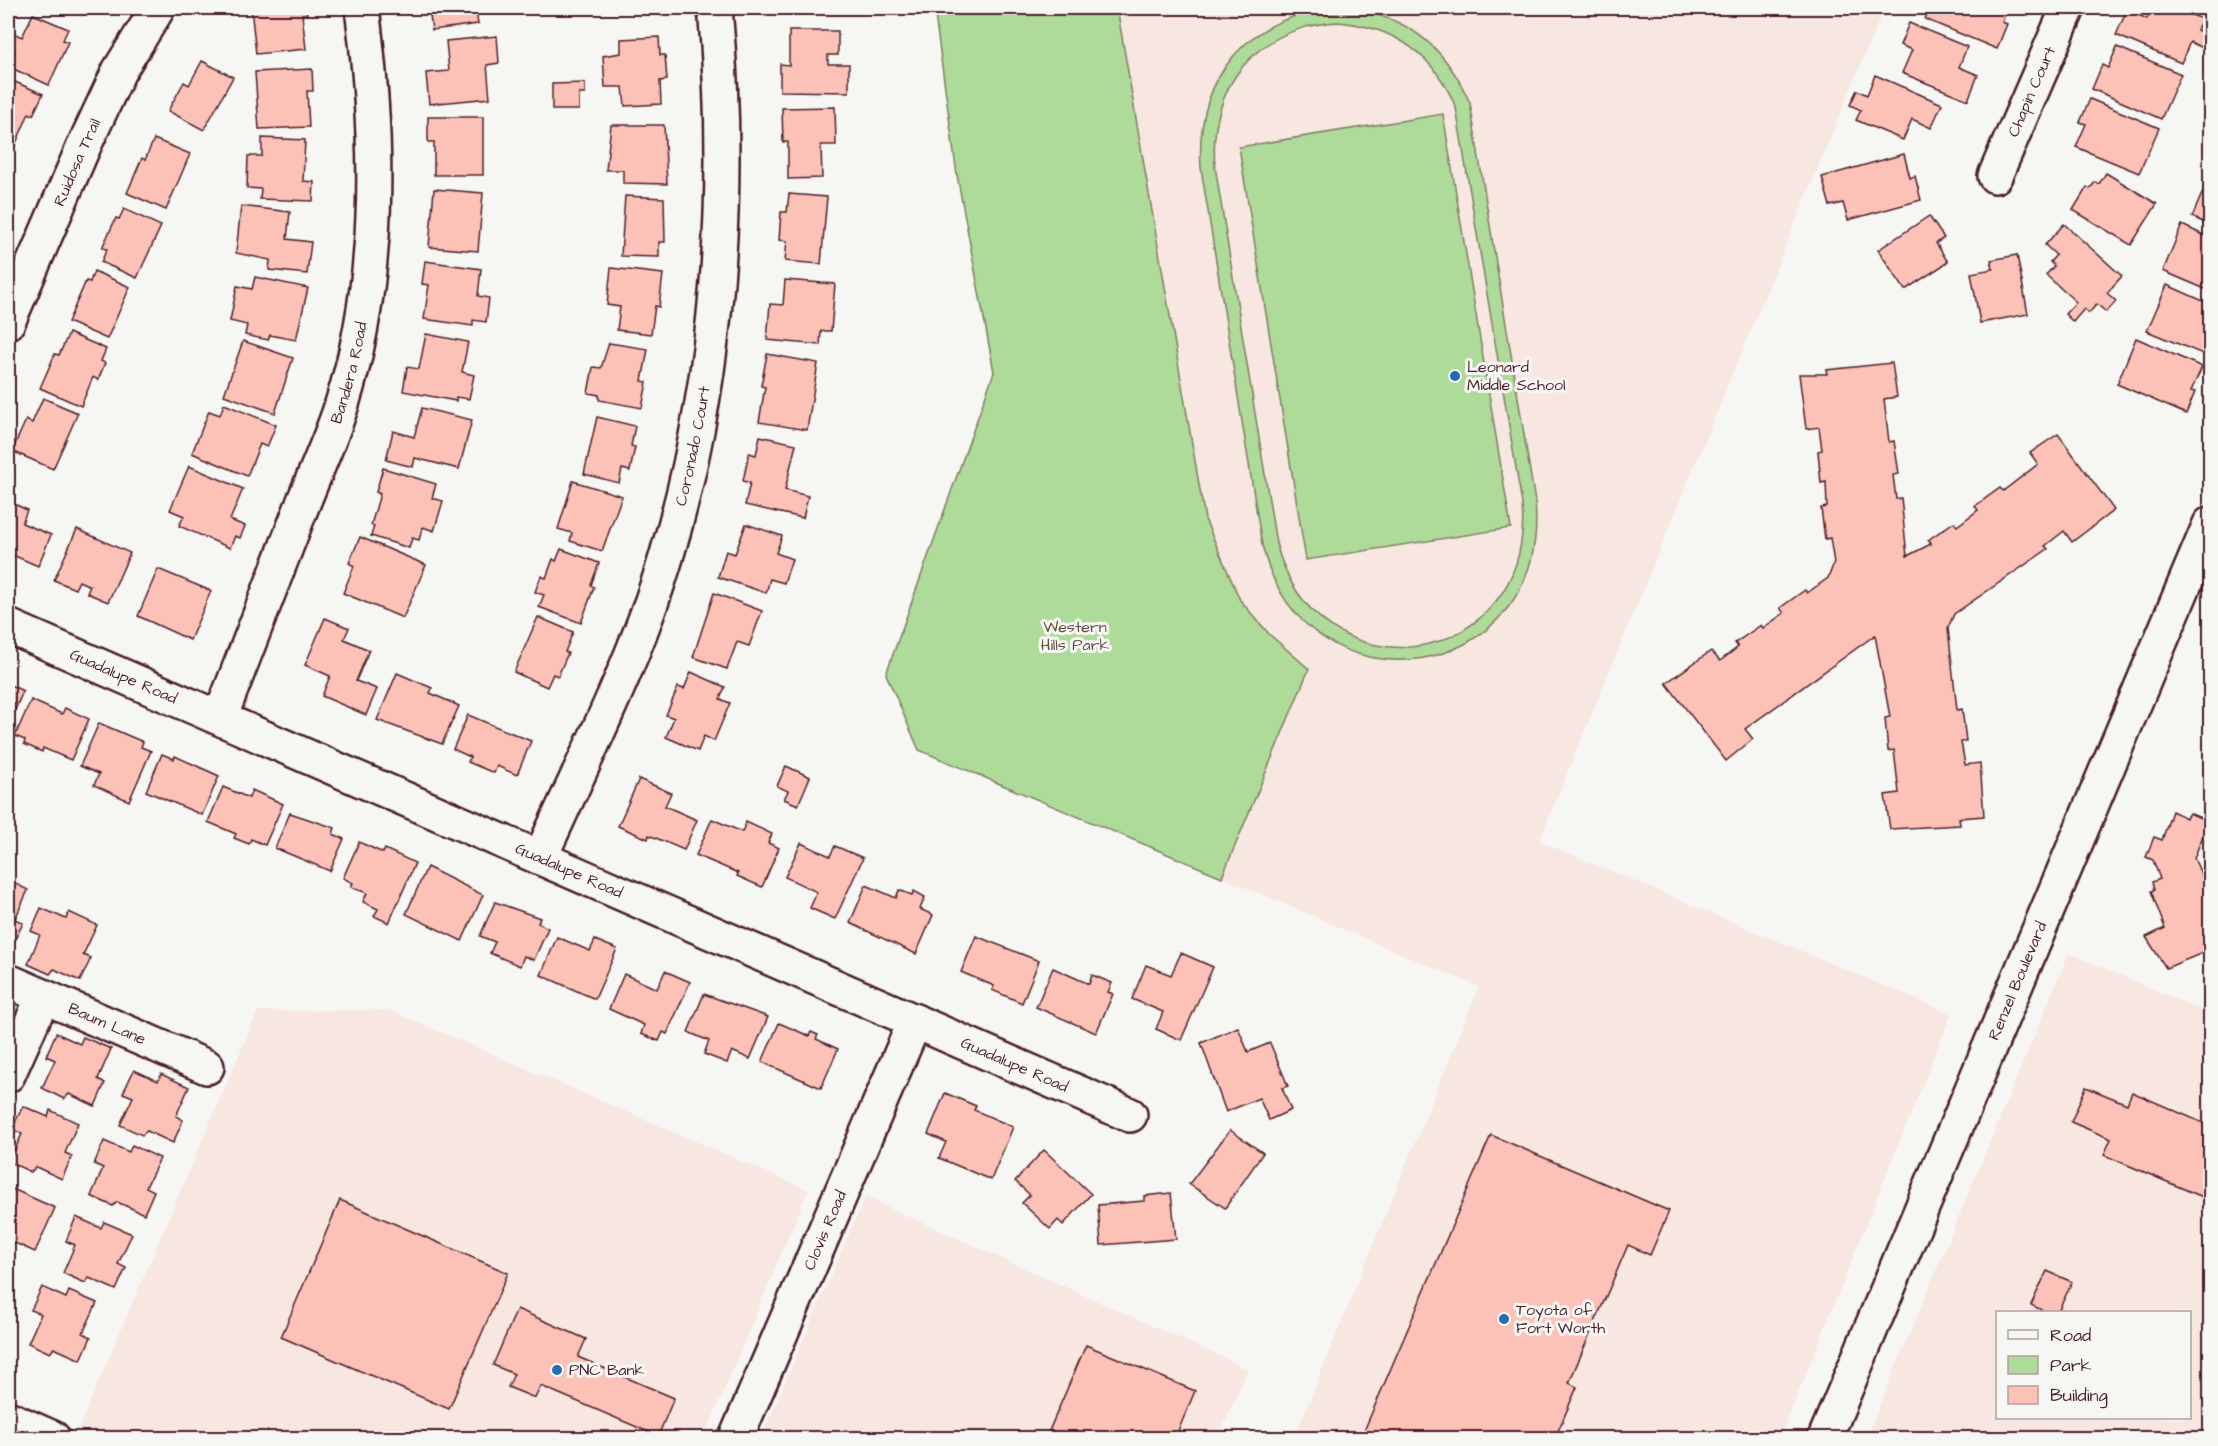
<svg xmlns="http://www.w3.org/2000/svg" width="2218" height="1446" font-family="'Architects Daughter',sans-serif">
	<rect width="100%" height="100%" fill="#f6f6f2"/>
	<filter id="ink" filterUnits="userSpaceOnUse"><feTurbulence type="fractalNoise" baseFrequency=".0167" numOctaves="2"/><feDisplacementMap in="SourceGraphic" scale="12" xChannelSelector="R" yChannelSelector="G"/><feConvolveMatrix kernelMatrix="1 2 1 2 8 2 1 2 1" color-interpolation-filters="sRGB"/></filter>
	<g filter="url(#ink)">
		<g fill="#f8e6e0" fill-rule="evenodd">
			<path d="M1117,8h767l-345,833 412,173 -171,424h-486l185,-451 -257,-110 87,-208 -37,-32 -32,-37 -22,-43 -16,-49z"/>
			<path d="M2069,953l141,61v424h-344zM1998,1312h192v106h-192z"/>
			<path d="M389,1010l419,180 -104,248h-611l-16,-6 181,-421z"/>
			<path d="M865,1197l383,172 -30,69h-457z"/>
		</g>
		<g fill="#aedb99" stroke="#7c7d62" stroke-width="1.5" fill-rule="evenodd">
			<path d="M934,8h183l88,511 35,81 29,34 40,35 -87,208 -303,-127 -33,-76 108,-302 -37,-197z"/>
			<path d="M1338,8c66,5 106,35 132,95l65,399c17,182 -230,221 -273,43l-61,-377c-6,-91 46,-153 137,-160zM1338,22c56,5 97,33 118,86l66,396c14,164 -204,201 -246,39l-61,-377c-7,-81 42,-139 123,-144z"/>
			<path d="M1443,114l68,414 -205,32 -67,-413z"/>
		</g>
		<g fill="#fdc2b7" stroke="#4a1f2b" stroke-width="1.5">
			<path d="M251,8h55l1,6h-5l4,35 -50,5z"/>
			<path d="M429,8h60v1l-13,2 2,13 -46,6z"/>
			<path d="M781,8h36v2l-36,4z"/>
			<path d="M1930,8h78l-6,14 5,2 -10,25 -72,-30z"/>
			<path d="M2152,8h23l27,11 -5,11 12,5 -6,13 -13,-6 -9,21 -65,-28 11,-25 20,9z"/>
			<path d="M33,14l35,15 -5,11 5,2 -19,43 -40,-18 6,-15 -7,-3v-13l1,-5 13,6z"/>
			<path d="M1909,23l58,24 -8,20 19,8 -10,25 -66,-27 10,-23 -12,-5z"/>
			<path d="M789,31h49v24h-10v9h21v28l-69,-1v-27l9,1z"/>
			<path d="M497,36l2,27 -12,2 3,33 -61,6 -3,-31 23,-2 -3,-30z"/>
			<path d="M659,37l1,18h5l2,25 -7,1 1,23 -36,2 -2,-19h-18l-2,-31 18,-3v-14z"/>
			<path d="M2117,47l64,27 -20,45 -69,-30 10,-24 6,3z"/>
			<path d="M202,61l31,16 -29,53 -36,-19 16,-29 5,3z"/>
			<path d="M312,69l1,22h-6l2,36 -50,2 -4,-57z"/>
			<path d="M1875,75l67,29 -11,24 -19,-9 -9,21 -47,-20 5,-10 -11,-5 7,-15 10,5z"/>
			<path d="M8,79l35,15 -10,21 -4,-2 -15,35 -6,-3z"/>
			<path d="M585,83v11h-6v16h-27v-26z"/>
			<path d="M2090,99l69,29 -20,45 -63,-26 10,-23 -6,-2z"/>
			<path d="M835,107l1,38h-15l1,33 -34,1v-37h-5l-1,-34z"/>
			<path d="M428,117h55v58h-49v-33h-6z"/>
			<path d="M611,125h53l3,59 -44,-1v-13h-17z"/>
			<path d="M262,138l43,2 -2,41 11,1 -1,19 -53,-2 1,-10 -14,-1 1,-32h14z"/>
			<path d="M154,139l36,15 -24,56 -39,-17 15,-35 3,2z"/>
			<path d="M1904,154l6,24 5,-2 6,24 -73,20 -5,-17 -13,3 -8,-29z"/>
			<path d="M2106,173l51,31 -26,41 -58,-35 14,-23 3,2 5,-7 4,2z"/>
			<path d="M2210,175v50l-18,-8z"/>
			<path d="M434,189l49,4 -5,58 -49,-4z"/>
			<path d="M789,194l38,3 -6,67 -36,-3 2,-20 -8,-1 2,-28h6z"/>
			<path d="M625,196l39,2 1,44h-6v15l-38,-1z"/>
			<path d="M241,206l49,6 -3,27 24,3 -4,32 -38,-4 1,-10 -34,-7z"/>
			<path d="M124,209l37,17 -24,52 -36,-16 6,-13 -5,-1 14,-30 3,1z"/>
			<path d="M1929,216l15,22 -8,5 12,19 -43,28 -27,-40z"/>
			<path d="M2064,224l58,52 -15,17 9,8 -10,11 -9,-8 -8,9 -5,-4 -11,13 -8,-8 11,-12 -30,-27 8,-9 -4,-4 6,-7 -11,-10z"/>
			<path d="M2182,225l28,13v53l-47,-20z"/>
			<path d="M2017,255l11,59 -48,9 -9,-50 22,-4 -2,-9z"/>
			<path d="M425,261l56,8 -3,27 11,2 -3,24 -13,-2v6l-49,-7 5,-34 -7,-1z"/>
			<path d="M611,268l52,6 -4,33 -4,-1 -4,28 -34,-4 3,-23 -13,-2z"/>
			<path d="M94,271l36,16 -23,52 -39,-17 18,-41 4,1z"/>
			<path d="M255,277l53,11 -12,52 -26,-5 -2,5 -23,-5 2,-10 -17,-4 7,-35 15,3z"/>
			<path d="M785,280l50,4 -4,47h-10l-1,14 -53,-5 3,-36 13,1z"/>
			<path d="M2167,285l43,19v53l-63,-26z"/>
			<path d="M69,333l37,16 -5,12 4,2 -7,17 -5,-3 -12,29 -41,-18 15,-34 4,1z"/>
			<path d="M426,334l42,8 -6,30 12,3 -5,24 -13,-2v4l-53,-10 4,-24 12,2z"/>
			<path d="M2136,338l66,29 -11,24 4,1 -9,22 -69,-30z"/>
			<path d="M243,341l50,17 -18,55 -51,-18z"/>
			<path d="M609,343l39,6 -6,32 5,1 -5,26 -43,-8v-5l-11,-2 5,-26 8,1z"/>
			<path d="M767,354l51,9 -11,67 -48,-8 6,-35 -4,-1z"/>
			<path d="M1892,363l5,34 -13,2 5,43 5,-1 5,33 -6,1 3,24 5,-1 6,58 24,-12 -3,-4 26,-18 3,4 21,-16 -3,-4 25,-18 3,3 35,-27 -8,-11 28,-19 56,76 -42,32 -8,-11 -19,15 3,3 -94,65 -6,14 9,82 5,-1 4,32 -5,1 4,23 15,-2 4,53 -25,2 1,7 -70,4 -5,-34 14,-2 -5,-43 -6,1 -3,-33 5,-1 -15,-82 -130,94 8,10 -27,22 -60,-78 45,-32 9,10 18,-14 -3,-4 26,-18 2,3 21,-15 -4,-5 25,-18 2,3 21,-15 6,-15 -4,-25 -5,1 -4,-31 6,-1 -1,-25 -5,1 -3,-32 4,-1 -3,-23 -13,2 -7,-55h28l-1,-4z"/>
			<path d="M43,398l35,15 -25,56 -41,-18 14,-31 6,3z"/>
			<path d="M224,404l52,21 -9,22 -7,-3 -13,32 -55,-23 17,-42 11,4z"/>
			<path d="M422,408l50,12 -13,49 -44,-11 -2,9 -27,-7 7,-29 21,6z"/>
			<path d="M597,417l38,9 -4,20 4,1 -5,24 -8,-2 -3,14 -35,-9z"/>
			<path d="M760,436l36,8 -11,46 23,6 -5,22 -58,-13 5,-22 -7,-2 6,-28 7,2z"/>
			<path d="M189,466l54,23 -13,31 15,6 -5,12 -5,-2 -5,12 -51,-22 5,-10 -14,-6z"/>
			<path d="M383,468l53,16 -4,14 11,3 -9,30 -11,-4 -4,13 -7,-2 -3,10 -38,-12 3,-10 -3,-1 9,-31 -4,-2z"/>
			<path d="M573,481l49,15 -20,55 -32,-10 2,-8 -14,-4z"/>
			<path d="M8,501l19,9 -5,13 29,12 -13,31 -30,-13z"/>
			<path d="M746,524l36,12 -6,17 16,6 -8,24 -14,-4 -4,14 -48,-16 8,-26 9,3z"/>
			<path d="M77,529l53,24 -22,49 -21,-9 3,-7 -11,-5 -4,8 -21,-9z"/>
			<path d="M360,537l66,28 -23,53 -60,-25 11,-27 -5,-3z"/>
			<path d="M561,549l38,14 -8,22 3,2 -13,36 -42,-16 5,-12 -9,-3 6,-16 5,2 7,-19 3,2z"/>
			<path d="M158,569l53,22 -21,49 -52,-24z"/>
			<path d="M714,593l48,18 -13,35 -12,-4 -10,27 -34,-12z"/>
			<path d="M538,617l35,15 -8,20 3,1 -10,23 -5,-2 -6,13 -33,-15z"/>
			<path d="M325,618l24,10 -5,11 25,11 -13,31 21,8 -11,26 -44,-19 8,-20 -25,-11z"/>
			<path d="M691,672l34,15 -5,12 10,4 -16,38 -10,-5 -6,15 -32,-14 8,-19 -8,-3 12,-28 6,2z"/>
			<path d="M397,673l35,15 -2,5 29,13 -17,38 -65,-24z"/>
			<path d="M8,684l15,7 -15,36z"/>
			<path d="M31,700l31,14 3,-6 24,11 -18,41 -28,-12 -1,4 -18,-8 1,-4 -10,-4z"/>
			<path d="M468,715l63,26 -14,34 -20,-9 -3,7 -26,-11 2,-5 -17,-8z"/>
			<path d="M99,723l44,19 -2,5 10,4 -22,50 -35,-16 5,-11 -19,-8z"/>
			<path d="M162,754l12,5 1,-3 44,20 -17,39 -56,-24z"/>
			<path d="M786,766l24,11 -12,28 -14,-6 4,-8 -11,-5z"/>
			<path d="M639,779l32,14 -6,13 32,14 -13,30 -35,-15 -1,4 -30,-13z"/>
			<path d="M223,787l26,11 3,-8 31,14 -18,41 -14,-6 -2,5 -15,-6 2,-4 -28,-12z"/>
			<path d="M2172,811l14,7 3,-5 21,9v17l-7,-3 -9,22 16,36v56l-44,18 -20,-31 19,-9 -14,-37 3,-1 -2,-8 8,-3 -7,-19 -7,-3 8,-20 8,3z"/>
			<path d="M290,813l45,15 -2,6 11,5 -14,32 -55,-23z"/>
			<path d="M712,819l30,13 4,-10 26,12 -4,9 11,5 -17,39 -25,-11 1,-3 -42,-18z"/>
			<path d="M359,842l24,11 2,-4 30,14 -26,60 -15,-7 4,-7 -15,-7 4,-9 -16,-6 2,-4 -10,-5z"/>
			<path d="M801,843l29,13 5,-10 28,12 -28,61 -25,-11 7,-16 -32,-15z"/>
			<path d="M427,867l56,28 -21,46 -56,-27z"/>
			<path d="M8,880l20,10 -13,29 8,4 -11,23 -4,-2z"/>
			<path d="M866,885l30,13 3,-8 13,5 2,-4 11,6 -5,12 13,6 -17,39 -66,-31z"/>
			<path d="M495,902l45,16 -2,5 10,5 -14,32 -10,-4 -4,10 -30,-13 5,-11 -15,-6z"/>
			<path d="M41,908l25,11 3,-7 28,13 -14,30 8,3 -11,23 -26,-12 -4,5 -22,-10 12,-29 -9,-4z"/>
			<path d="M976,936l63,25 -17,42 -30,-13 2,-4 -33,-14z"/>
			<path d="M557,937l33,14 5,-11 22,9 -22,50 -54,-24z"/>
			<path d="M1181,953l32,14 -32,73 -25,-11 7,-17 -31,-13 14,-34 25,10z"/>
			<path d="M1053,968l36,16 3,-9 20,8 -4,9 5,2 -17,39 -60,-26z"/>
			<path d="M665,971l25,11 -23,52 -4,-2 -4,9 -18,-7 3,-9 -35,-16 15,-35 33,15z"/>
			<path d="M704,994l64,23 -18,42 -18,-8 -5,12 -23,-9 5,-13 -21,-9z"/>
			<path d="M779,1023l30,13 2,-4 7,3 -2,4 22,10 -17,39 -59,-26z"/>
			<path d="M1238,1027l10,25 22,-9 18,43 -6,2 9,22 -22,10 -10,-22 -33,14 -25,-69z"/>
			<path d="M56,1033l24,11 3,-7 28,12 -13,30 7,4 -10,23 -26,-12 -5,5 -22,-11 13,-28 -9,-4z"/>
			<path d="M134,1070l24,11 3,-7 28,13 -13,29 7,4 -10,23 -26,-12 -5,4 -22,-10 13,-28 -10,-4z"/>
			<path d="M2086,1087l41,17 5,-12 78,34v74l-106,-45 7,-16 -40,-17z"/>
			<path d="M945,1093l31,13 -2,4 39,17 -22,53 -52,-22 7,-16 -18,-8z"/>
			<path d="M23,1106l25,11 2,-7 28,13 -13,30 7,3 -10,23 -26,-12 -5,5 -22,-10 13,-28 -10,-5z"/>
			<path d="M1230,1130l33,23 -38,55 -36,-24z"/>
			<path d="M1491,1135l178,76 -19,44 -22,-10 -59,138 8,4 -22,51h-194z"/>
			<path d="M104,1141l25,11 3,-7 28,13 -14,29 8,4 -10,23 -27,-12 -4,4 -22,-10 12,-28 -9,-4z"/>
			<path d="M1044,1150l47,44 -28,31 -5,-5 -8,9 -28,-26 8,-8 -15,-14z"/>
			<path d="M8,1187l47,21 -20,44 -27,-12z"/>
			<path d="M1171,1193l5,46 -75,6 -3,-40 46,-4v-5z"/>
			<path d="M340,1200l168,73 -59,136 -168,-72z"/>
			<path d="M76,1217l25,11 3,-6 28,12 -14,30 8,4 -10,22 -27,-12 -4,5 -22,-10 12,-28 -9,-4z"/>
			<path d="M2047,1271l25,11 -14,30h-12l-15,-7z"/>
			<path d="M42,1287l24,11 3,-7 28,12 -14,30 8,4 -10,23 -27,-12 -4,5 -22,-10 13,-29 -10,-4z"/>
			<path d="M517,1309l69,30 -8,18 96,41 -16,38 -117,-50 -6,12 -27,-11 6,-13 -21,-9z"/>
			<path d="M1086,1345l109,46 -20,47h-129z"/>
		</g>
		<g fill="none" stroke-linecap="round" stroke-linejoin="round">
			<g stroke="#4a1f2b" stroke-width="38">
				<g id="minor">
					<path id="s1" d="M1995,176l73,-168"/>
					<path id="s2" d="M8,322l75,-174 36,-77 39,-63"/>
					<path id="s3" d="M8,626l1122,489"/>
					<path id="s4" d="M220,718c27,-71 55,-141 82,-212 13,-34 29,-67 40,-102 40,-128 37,-265 20,-396"/>
					<path id="s5" d="M540,858c44,-98 94,-195 125,-297 54,-178 67,-369 50,-553"/>
					<path id="s6" d="M8,981l199,86"/>
					<path d="M8,1075l35,-78"/>
					<path id="s7" d="M736,1438l179,-417"/>
					<path id="s8" d="M1825,1438l385,-914"/>
				</g>
			</g>
			<g stroke="#4a1f2b" stroke-width="38">
				<path id="major" d="M8,1418l45,20"/>
			</g>
			<use href="#minor" stroke="#f6f6f2" stroke-width="33"/>
			<use href="#major" stroke="#f6f6f2" stroke-width="33"/>
		</g>
	</g>
	<g fill="#1f6fb2" stroke="#f6f6f2" stroke-width="2">
		<circle cx="1455" cy="376" r="6"/>
		<circle cx="1504" cy="1319" r="6"/>
		<circle cx="557" cy="1370" r="6"/>
	</g>
	<g text-anchor="middle" dominant-baseline="central" stroke-width="6" stroke-linejoin="round" paint-order="stroke">
		<g font-size="16" fill="#4a1f2b" stroke="#f6f6f2">
			<text stroke="none"><textPath href="#s1" startOffset="92">Chapin Court</textPath></text>
			<text stroke="none"><textPath href="#s2" startOffset="174">Ruidosa Trail</textPath></text>
			<text stroke="none"><textPath href="#s4" startOffset="369">Bandera Road</textPath></text>
			<text stroke="none"><textPath href="#s5" startOffset="441">Coronado Court</textPath></text>
			<text stroke="none"><textPath href="#s3" startOffset="126">Guadalupe Road</textPath></text>
			<text stroke="none"><textPath href="#s3" startOffset="612">Guadalupe Road</textPath></text>
			<text stroke="none"><textPath href="#s8" startOffset="496">Renzel Boulevard</textPath></text>
			<text stroke="none"><textPath href="#s6" startOffset="108">Baum Lane</textPath></text>
			<text stroke="none"><textPath href="#s3" startOffset="1098">Guadalupe Road</textPath></text>
			<text stroke="none"><textPath href="#s7" startOffset="226">Clovis Road</textPath></text>
		</g>
		<g font-size="16" fill="#4a1f2b" stroke="#f6f6f2" text-anchor="start">
			<text x="1467" y="367">Leonard<tspan x="1467" dy="18">Middle School</tspan></text>
			<text x="1516" y="1310">Toyota of<tspan x="1516" dy="18">Fort Worth</tspan></text>
			<text x="569" y="1370">PNC Bank</text>
		</g>
		<g font-size="16" fill="#634e46" stroke="#f6f6f2">
			<text x="1075" y="627">Western<tspan x="1075" dy="18">Hills Park</tspan></text>
		</g>
	</g>
	<rect width="2218" height="1446" fill="none" stroke="#f6f6f2" stroke-width="30"/>
	<rect x="15" y="15" width="2188" height="1416" fill="none" stroke="#4a1f2b" stroke-width="2" filter="url(#ink)"/>
	<rect x="1996" y="1311" width="195" height="108" fill="#f6f6f2" stroke="#b1a0a2" stroke-width="1.5"/>
	<rect x="2008" y="1330" width="30" height="9" fill="#f6f6f2" stroke="#b1a0a2" stroke-width="1.5"/>
	<text x="2050" y="1341" font-size="18" fill="#4a1f2b">Road</text>
	<rect x="2008" y="1356" width="30" height="18" fill="#aedb99" stroke="#b1a0a2" stroke-width="1.5"/>
	<text x="2050" y="1371" font-size="18" fill="#4a1f2b">Park</text>
	<rect x="2008" y="1386" width="30" height="18" fill="#fdc2b7" stroke="#b1a0a2" stroke-width="1.5"/>
	<text x="2050" y="1401" font-size="18" fill="#4a1f2b">Building</text>
</svg>
